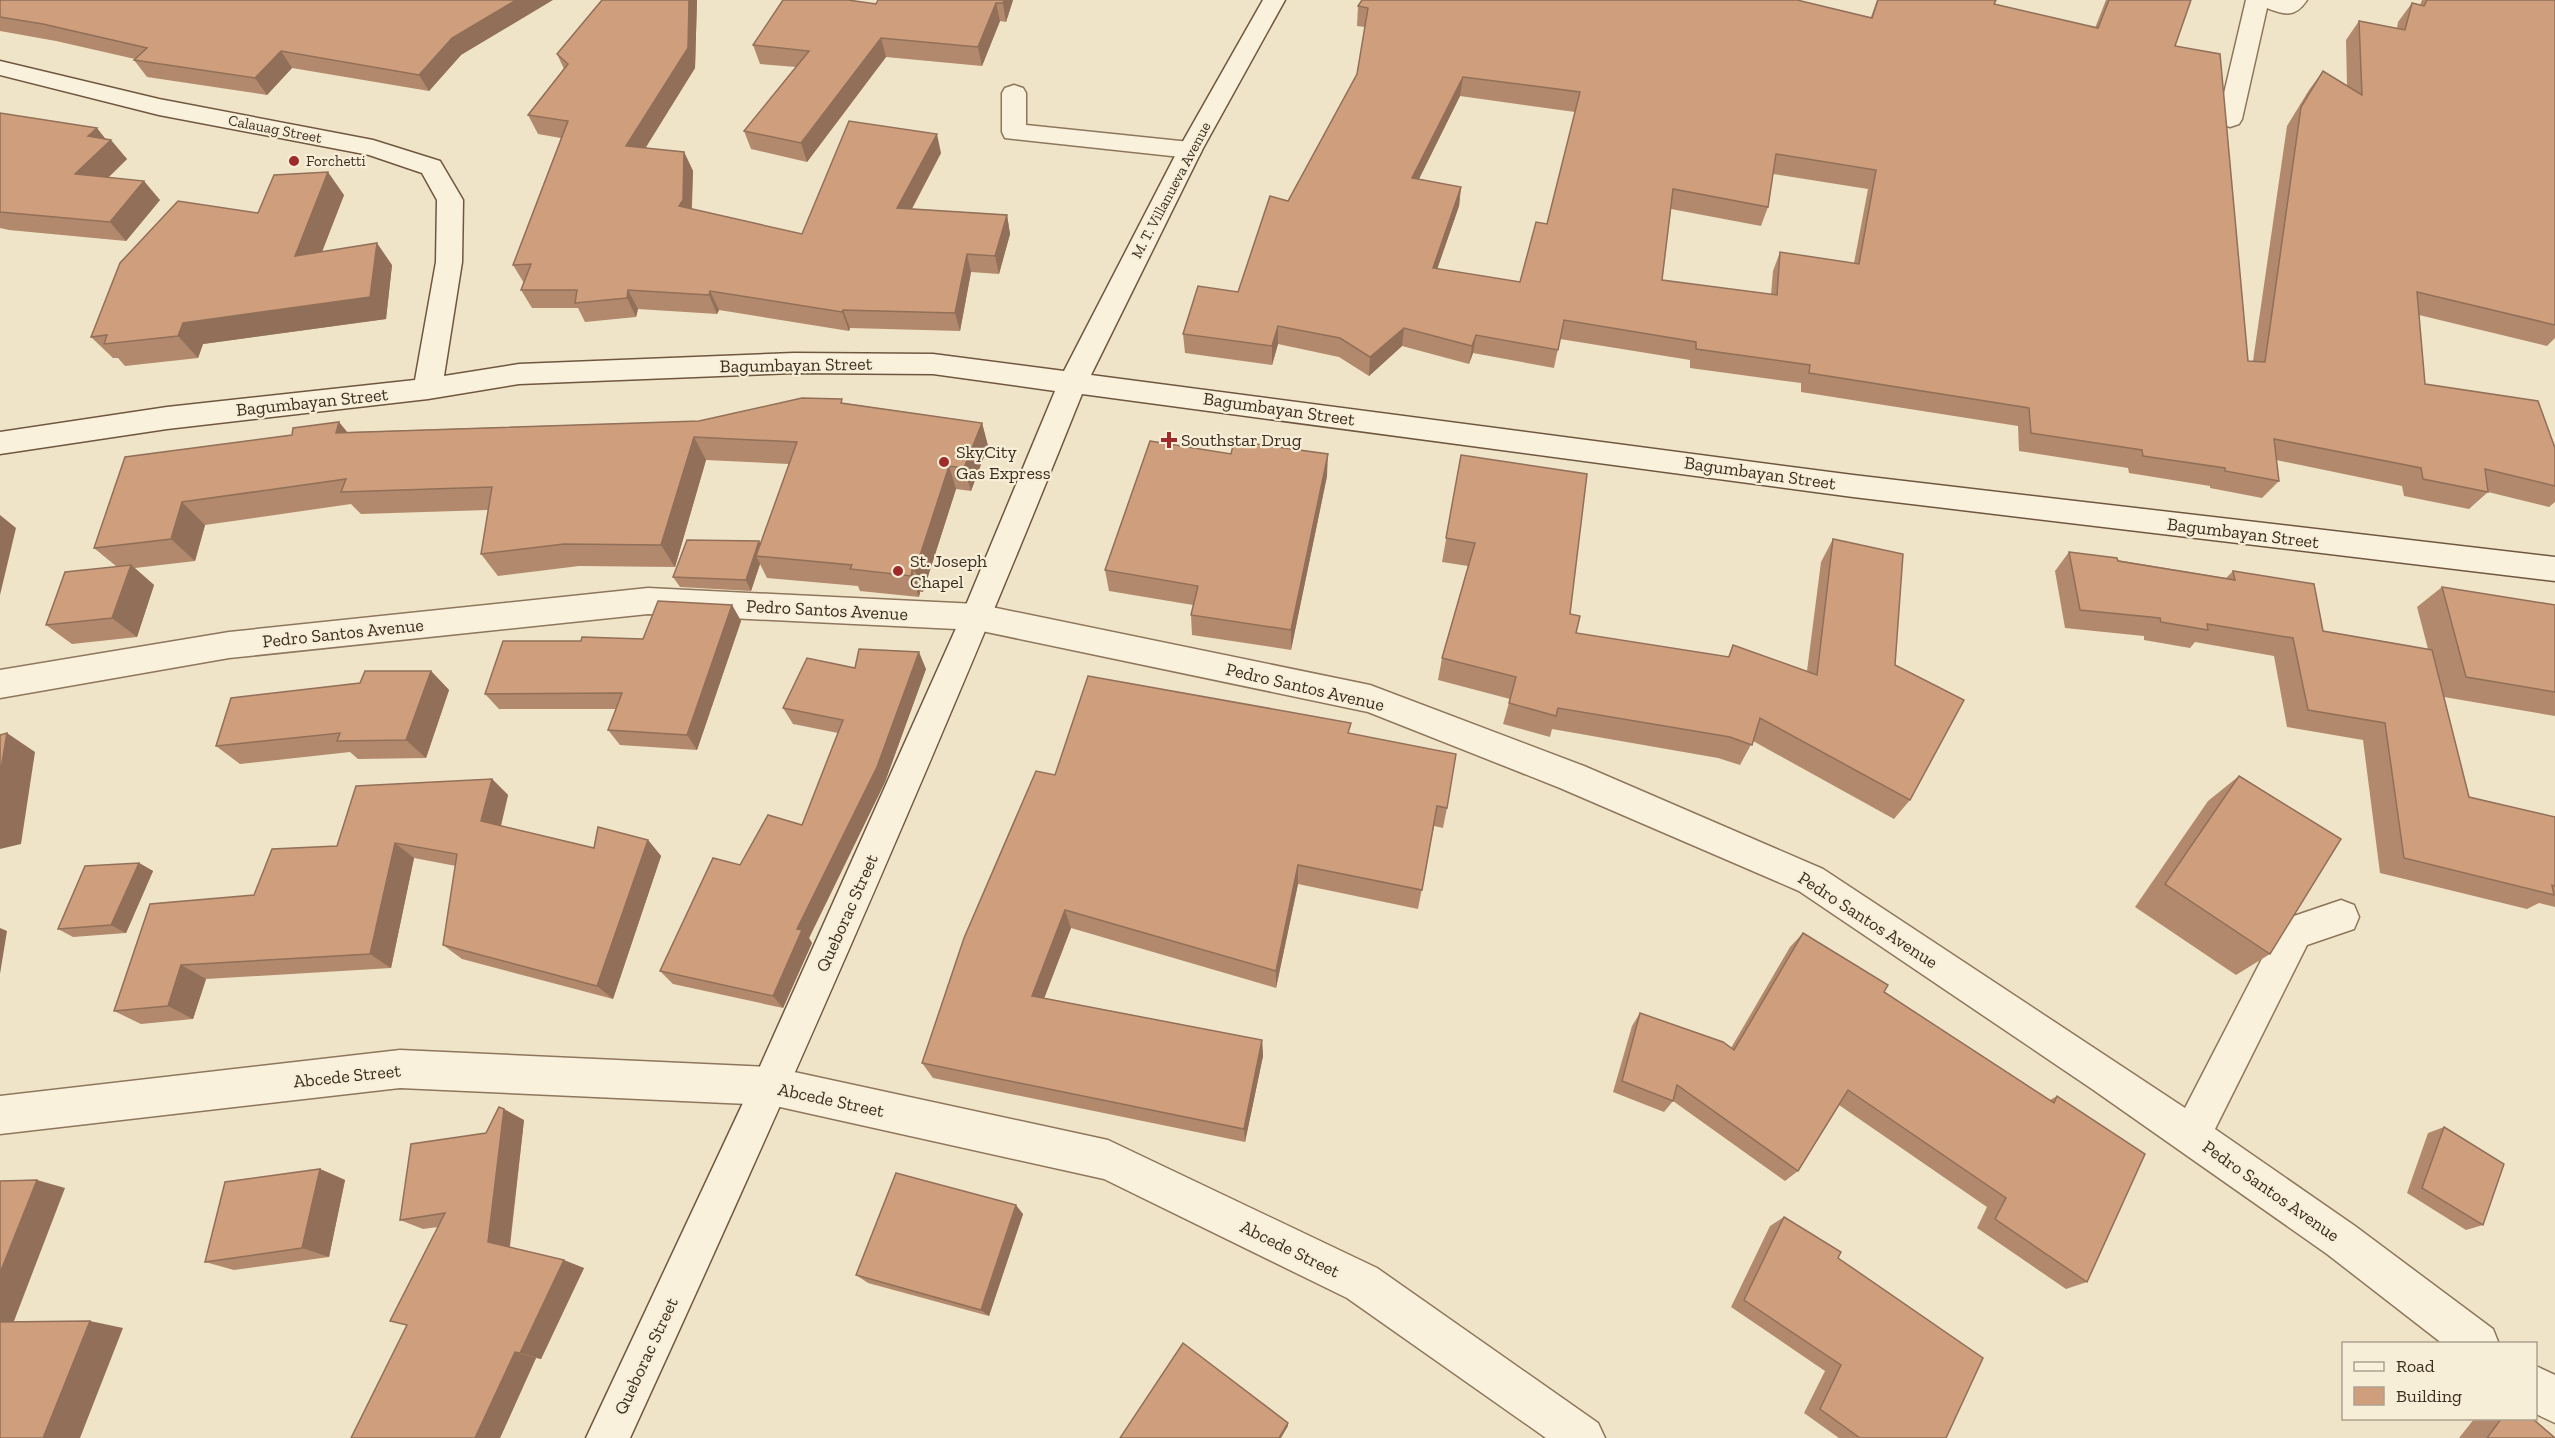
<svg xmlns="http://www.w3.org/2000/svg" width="2555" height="1438" font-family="'Zilla Slab',serif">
	<rect width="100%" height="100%" fill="#f0e4c8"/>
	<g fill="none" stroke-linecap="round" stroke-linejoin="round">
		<g stroke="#8d765c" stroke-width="3">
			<g id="street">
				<path d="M2246,0h61c-12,18 -22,15 -40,8l-25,111 -3,5 -9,3 -9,-3 -3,-5z"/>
				<path d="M1014,85l9,3 3,5v32l164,17 9,2 3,6 -3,6 -9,2 -185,-20 -3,-6v-39l3,-5z"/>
				<path d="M648,588l329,16 393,81 214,81 239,103 362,239 97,-188 59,-20 13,5 5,12 -5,12 -47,16 -92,184 140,97 138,103 6,15h-56l-116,-90 -235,-165 -293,-198 -239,-103 -192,-76 -391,-82 -329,-16 -419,44 -229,40v-28l229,-38z"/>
				<path d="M400,1050l371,17 337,73 269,128 221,155 7,15h-59l-199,-140 -243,-119 -333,-74 -371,-17 -400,46v-38z"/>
				<path d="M2536,1366l19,9v48l-19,-9z"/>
			</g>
		</g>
		<g stroke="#6f573f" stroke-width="3">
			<path id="secondary" d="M1263,0h22l-83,150 -111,225 762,100 702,82v24l-702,-84 -771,-103c-141,352 -294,699 -452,1044h-44l171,-365 204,-456 94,-226 -122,-17 -139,-1 -275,11 -91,15 -261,30 -167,25v-22l167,-25 248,-27 21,-118 1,-62 -15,-27 -53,-18 -210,-40 -159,-40v-14l159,38 214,41 67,21 23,39 -1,62 -18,114 75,-12 275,-11 139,1 131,17 114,-221z"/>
		</g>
		<use href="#street" fill="#faf1dc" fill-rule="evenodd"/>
		<use href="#secondary" fill="#faf1dc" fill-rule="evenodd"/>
	</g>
	<g fill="#b2896c" fill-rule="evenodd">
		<path d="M0,0l461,55 -32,36 -137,-23 -25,27 -120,-18 -13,-17 1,-1 -79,-18 -56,-10z"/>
		<path d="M602,0h95l-2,68 -50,80 39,4 9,19 -1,38 110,25 139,-81 -29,56 95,6 3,19 -11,40 -28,-2 -11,59 -110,-3 -1,3 -130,-21 -2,4 -79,-5 -2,8 -51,5 -7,-14h-46l-11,-18 3,-7 -11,-18 48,-127 -23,-4 -10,-19 36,-46 -7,-15z"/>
		<path d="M878,0h135l-7,22 -6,-1 -18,45 -96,-9 -79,105 -56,-13 -7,-18 52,-64 -36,-3 -7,-19 123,-41z"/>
		<path d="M1877,0h119l-2,4 101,24 11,-28h85l-16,46 73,315h5l34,-235 22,-36 14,-19 24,15 -1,-46 13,-19 38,7 1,-6 14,-19 8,2 2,-5h133v338l-8,8 -128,-31 6,69 130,64v54l-6,5 -61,-15 -19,17 -65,-13 -2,-10 -126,-26 3,21 -17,17 -52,-10v-2l-81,-13 -1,-5 -109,-17 -1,-25 -217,-34v-9l-111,-15v-8l-130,-21 -6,29 -81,-15 -4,11 -67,-18 -33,30 -30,-19 -61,-13 -6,21 -87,-12 -2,-19 55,-42 119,-218 8,-47 -8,-1 1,-20 513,11zM1460,96l115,16 -28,112 -27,58 -83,-13 22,-63 2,-19 -42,-8zM1773,174l95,15 -14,74 -74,-11 -7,19 -2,24 -109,-15 9,-71 90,17 7,-19z"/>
		<path d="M0,113l106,26 21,20 -19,19 52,22 -34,41 -117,-11 -9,-2z"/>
		<path d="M344,195l-22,56 70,14 -6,54 -183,25 -5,14 -73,8 -7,-8h-5l-22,-21 167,-124z"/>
		<path d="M844,403l138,20 6,23 -17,45 -15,-2 -33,103h-3l-1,5 -59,-6 -2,-5 -91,-8 -7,-14 -9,27 -71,-4 -7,-10 88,-33 28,-80 -83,-4 -31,107 -96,-1 -81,10 -17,-22 7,-44 -127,4 -10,-10 -146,21 -10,36 -60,7 19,17 -17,52 -65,7 -26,-19 70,-59 -22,-18 31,-91 223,-25 351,-11z"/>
		<path d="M1461,455l109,159 6,19 152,24 5,-12 74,26 14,-109 12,-23 62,126 15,135 -16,19 -141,-78 -13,24 -22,-7 -166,-29 -2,8 -47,-13 7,-25 -72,-19 4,-22 26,-92 -26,-4z"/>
		<path d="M1327,476l-36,174 -99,-15 -1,-20 2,-10 -84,-14 -4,-21z"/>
		<path d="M2069,552l157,26 7,-7 90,60 105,18 -11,-42 25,-20 113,18v111l-111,-19 25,100 86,20v90l-16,-4 -12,6 -147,-36 -17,-133 -76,-13 -13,-71 -79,-14 -5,6 -46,-8v-4l-79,-8 -10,-57z"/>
		<path d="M732,605l9,16 -44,129 -77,-5 -12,-15 8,-21h-117l-14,-15 96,-53 62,-2z"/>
		<path d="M855,668l71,1 -41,113 -76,156 3,5 -29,65 -110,-24 -13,-13 80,-106 62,-40 36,-92 -45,-9 -10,-16z"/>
		<path d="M431,671l18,19 -23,68 -68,1 -8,-7 -110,12 -24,-18 144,-63z"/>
		<path d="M1350,734l97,74 -4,20 -9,-2 -16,83 -120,-25 -22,104 -205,-60 -27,70 218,42 1,16 -18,86 -312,-64 -11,-15 133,-288z"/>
		<path d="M2239,776l31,178 -34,21 -101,-68 73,-106z"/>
		<path d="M492,779l16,16 -7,31 93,22 54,-8 13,16 -48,143 -151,-40 -19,-14 13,-79 -42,-8 -23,110 -185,11 -13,40 -52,5 -27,-13 140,-116 83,-49z"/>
		<path d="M139,863l14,8 -27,62 -53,4 -15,-8z"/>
		<path d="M1803,933l81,59 166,108 7,-4 30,186 -21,7 -89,-61 10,-21 -148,-102 -41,66 -13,10 -112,-80 -9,11 -51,-20 19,-66 8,-13 91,35 59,-101z"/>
		<path d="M524,1120l-14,127 74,21 -43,91 -5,-1 -36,80h-149l56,-113 31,-98 -15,2 -23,-9 86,-87z"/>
		<path d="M2444,1127l39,98 -17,5 -59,-37 21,-60z"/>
		<path d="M320,1169l25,11 -16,77 -95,13 -29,-8z"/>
		<path d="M1023,1214l-34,102 -121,-33 -12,-8z"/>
		<path d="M1784,1217l54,41 108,180h-107l-35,-25 21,-42 -94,-64 39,-81z"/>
		<path d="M2474,1419h59l22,19h-96z"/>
	</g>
	<g fill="#916f58">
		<path d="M516,0h37l-92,55 -32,36 -10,-16 33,-37z"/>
		<path d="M689,0h8l-2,68 -60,97 -9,-19z"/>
		<path d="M1004,0h9l-7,22 -3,-19z"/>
		<path d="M996,3l4,18 -18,45 -4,-19z"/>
		<path d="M881,38l5,19 -79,105 -6,-19z"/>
		<path d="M281,51l11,17 -25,27 -12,-17z"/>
		<path d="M1463,77l-3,19 -50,101 2,-19z"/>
		<path d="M97,128l11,14 3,-2 16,19 -35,34 -17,-19 13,-38z"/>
		<path d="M937,134l4,19 -39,74 -5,-19z"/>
		<path d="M684,152l9,19 -2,47 -12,-12z"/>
		<path d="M328,172l16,23 -32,83 -17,-22z"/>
		<path d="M144,181l16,19 -34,41 -16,-19z"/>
		<path d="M1461,187l-2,19 -28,81 2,-19z"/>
		<path d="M1007,215l3,19 -11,40 -4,-18z"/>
		<path d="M377,243l15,22 -6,54 -183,25 -5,14 -20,-22 5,-13z"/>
		<path d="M967,254l4,18 -11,59 -5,-18z"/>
		<path d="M628,290l10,19 -2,8 -9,-19z"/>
		<path d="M710,291l9,19 -2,4 -8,-19z"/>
		<path d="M843,310l7,18 -1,3 -7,-19z"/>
		<path d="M1278,326v18l-6,21v-19z"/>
		<path d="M1404,328l-2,18 -33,30 1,-19z"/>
		<path d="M1476,335l-3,18 -4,11 3,-18z"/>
		<path d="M339,422l19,23 -22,-12z"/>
		<path d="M982,423l6,23 -17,45 -7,-23z"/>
		<path d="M694,437l12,23 -31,107 -14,-22z"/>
		<path d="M1328,454l-1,22 -36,174v-20z"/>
		<path d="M949,466l7,23 -33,103 -8,-21z"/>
		<path d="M182,502l23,23 -10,36 -24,-22z"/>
		<path d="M0,515l16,13 -16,67z"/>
		<path d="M759,541l6,10 -9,5 4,8 -9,27 -5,-11z"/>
		<path d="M131,565l23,20 -17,52 -25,-19z"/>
		<path d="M912,570l8,22 -1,5 -8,-21z"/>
		<path d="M732,605l9,16 -44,129 -10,-15z"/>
		<path d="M919,652l7,17 -41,113 -76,156 3,5 -29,65 -10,-12 24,-67z"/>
		<path d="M431,671l18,19 -23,68 -20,-18z"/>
		<path d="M7,733l28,19 -14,92 -21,5v-74z"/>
		<path d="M492,779l16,16 -10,42 -17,-16z"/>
		<path d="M648,840l13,16 -48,143 -16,-13z"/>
		<path d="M395,843l19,15 -23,110 -21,-14z"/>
		<path d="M139,863l14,8 -27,62 -15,-8z"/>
		<path d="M1298,865v19l-22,104v-17z"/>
		<path d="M1065,910l6,18 -32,84 -7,-16z"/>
		<path d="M0,928l7,3 -7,43z"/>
		<path d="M181,965l25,14 -13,40 -25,-13z"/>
		<path d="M1262,1040l1,16 -18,86 -1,-13z"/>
		<path d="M504,1109l20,11 -15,130 -21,-8z"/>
		<path d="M320,1169l25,11 -16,77 -27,-9z"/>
		<path d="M37,1180l28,8 -64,167 -1,1v-83z"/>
		<path d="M1016,1205l7,9 -34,102 -8,-6z"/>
		<path d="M564,1260l20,8 -43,91 -21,-6z"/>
		<path d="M90,1321l33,7 -43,110h-37z"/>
		<path d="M515,1352l21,6 -36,80h-25z"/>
		<path d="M1288,1423v3l-7,12h-2z"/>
	</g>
	<g fill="#cf9f7d" stroke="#916f58" stroke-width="1.5" fill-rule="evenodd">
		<path d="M0,0h516l-64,38 -33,37 -138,-24 -26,27 -121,-18 13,-12 -104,-24 -43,-7z"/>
		<path d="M602,0h87l-1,48 -62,98 58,6 -1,48 -4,6 123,28 47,-113 88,13 -40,74 110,7 -12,41 -28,-2 -12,59 -112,-3 -1,2 -132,-21 -1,4 -81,-5 -1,8 -52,5 2,-13h-56l10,-26 -18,1 55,-144 -40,-6 40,-51 -11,-10z"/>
		<path d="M783,0h65l28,4 2,-4h126l-1,3h-7l-18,44 -97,-9 -80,105 -57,-12 65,-80 -56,-6z"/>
		<path d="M1362,0h435l75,18 6,-18h118l-2,4 104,24 11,-28h82l-16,46 45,8 28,307 17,1 36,-255 22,-36 39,24 -3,-74 46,9 7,-27 12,3 3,-6h128v325l-138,-33 8,92 113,17 17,47v38l-70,-17 3,23 -65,-13 -2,-11 -147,-29 5,42 -54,-10v-3l-82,-12 -1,-6 -111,-17 -2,-25 -220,-35 1,-8 -114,-16v-7l-132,-22 -6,30 -82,-15 -4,11 -68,-18 -34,29 -30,-19 -62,-12 -6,20 -89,-12 15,-48 40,6 32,-96 18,5 69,-127 11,-66 -10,-2zM1463,77l117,15 -33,132 -11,-2 -16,60 -87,-14 28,-81 -49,-9zM1776,154l100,16 -17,94 -79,-12 -3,43 -115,-15 11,-91 95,18z"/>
		<path d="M0,113l97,15 -9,8 23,4 -36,34 69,7 -34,41 -110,-10z"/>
		<path d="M328,172l-33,84 82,-13 -7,54 -187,26 -5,13 -74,8 3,-9 -16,2 29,-74 58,-62 80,12 16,-38z"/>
		<path d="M802,398l40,1 -1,4 141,20 -18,45 -15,-2 -34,105 -3,-1 -1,6 -61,-7 2,-4 -96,-9 41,-114 -103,-5 -33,108 -97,-1 -83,10 11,-67 -151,5 5,-13 -164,23 -11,37 -77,9 31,-91 167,-22 1,-7 46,-6 -3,11 363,-12z"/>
		<path d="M1150,441l81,13 3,-13 94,13 -37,176 -100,-15 7,-29 -93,-16z"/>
		<path d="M1461,455l126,19 -17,140 10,2 -4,17 153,24 4,-12 84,30 16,-136 70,15 -8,111 69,35 -54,100 -150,-82 -8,27 -22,-8 -172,-29 -2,8 -47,-13 7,-26 -74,-19 33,-115 -29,-5z"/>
		<path d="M687,540l72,1 -13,39 -73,-3z"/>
		<path d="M2069,552l48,6 1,3 117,19 -2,-9 81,13 9,47 109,19 37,147 86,20v69l-3,-1 2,10 -150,-37 -19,-135 -77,-13 -15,-72 -86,-14 1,6 -47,-8 -1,-4 -80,-8z"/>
		<path d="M131,565l-19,53 -66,7 19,-53z"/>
		<path d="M2442,587l113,18v87l-89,-15z"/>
		<path d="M658,601l74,4 -45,130 -79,-5 14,-37 -137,1 18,-53h78l1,-4 61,2z"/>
		<path d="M859,649l60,3 -42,115 -80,162 5,1 -29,66 -113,-25 53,-113 27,7 28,-50 34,10 41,-105 -60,-12 24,-50 48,10z"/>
		<path d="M365,671h66l-25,69 -69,1 3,-8 -124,13 15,-48 129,-15z"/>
		<path d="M1088,676l263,47 -3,10 108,21 -9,54 -10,-2 -15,84 -124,-25 -22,106 -211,-61 -33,86 230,44 -18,89 -322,-66 42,-125 72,-167 19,4z"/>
		<path d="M7,733l-7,42v-40z"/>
		<path d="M2239,776l102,63 -71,115 -105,-70z"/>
		<path d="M492,779l-11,42 113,27 4,-21 50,13 -51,146 -154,-41 14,-91 -62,-11 -25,111 -189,11 -13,41 -54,5 36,-107 104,-9 18,-46 65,-3 19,-60z"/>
		<path d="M139,863l-28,62 -53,4 27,-63z"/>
		<path d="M1803,933l85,52 -4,7 170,111 3,-7 88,58 -58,128 -92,-63 11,-21 -158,-108 -50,81 -121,-86 -4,16 -51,-20 18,-68 83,29 11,8z"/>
		<path d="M499,1107l5,2 -16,133 76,18 -44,93 -5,-1 -40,86h-124l56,-113 -17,-4 55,-108 -45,7 11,-76 75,-11z"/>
		<path d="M2444,1127l60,37 -21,61 -61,-37z"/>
		<path d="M320,1169l-18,79 -97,14 20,-80z"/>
		<path d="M896,1173l120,32 -35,105 -125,-35z"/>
		<path d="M37,1180l-37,93v-92z"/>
		<path d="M1784,1217l57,35 -3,6 145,100 -37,80h-86l-40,-29 21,-44 -97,-65z"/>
		<path d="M90,1321l-47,117h-43v-116z"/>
		<path d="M1183,1343l105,80 -9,15h-159z"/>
		<path d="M2501,1419h32l22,19h-68z"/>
	</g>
	<g fill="#9e2a2b" stroke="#f7eed8" stroke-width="2">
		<circle cx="294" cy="161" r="6"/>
		<path d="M1166 431h6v6h6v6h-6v6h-6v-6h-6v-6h6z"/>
		<circle cx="944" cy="462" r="6"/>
		<circle cx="898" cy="571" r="6"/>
	</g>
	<g text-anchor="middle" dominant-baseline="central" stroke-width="4.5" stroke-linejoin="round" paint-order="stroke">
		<g font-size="15" fill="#3d2e20" stroke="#f7eed8">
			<text transform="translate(275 129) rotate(11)">Calauag Street</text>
			<text transform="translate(1171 190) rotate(-62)">M. T. Villanueva Avenue</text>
		</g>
		<g font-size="15" fill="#3d2e20" stroke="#f7eed8" text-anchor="start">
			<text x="306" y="161">Forchetti</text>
		</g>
		<g font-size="18" fill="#3d2e20" stroke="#f7eed8">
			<text transform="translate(796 365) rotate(-1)">Bagumbayan Street</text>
			<text transform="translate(312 402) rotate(-6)">Bagumbayan Street</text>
			<text transform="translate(1279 409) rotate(8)">Bagumbayan Street</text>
			<text transform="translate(1760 473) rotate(8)">Bagumbayan Street</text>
			<text transform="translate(2243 533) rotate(7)">Bagumbayan Street</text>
			<text transform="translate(827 610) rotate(3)">Pedro Santos Avenue</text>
			<text transform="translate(343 633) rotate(-6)">Pedro Santos Avenue</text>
			<text transform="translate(1305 687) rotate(13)">Pedro Santos Avenue</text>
			<text transform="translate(847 913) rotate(-66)">Queborac Street</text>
			<text transform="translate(1868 920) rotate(33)">Pedro Santos Avenue</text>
			<text transform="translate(347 1076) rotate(-6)">Abcede Street</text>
			<text transform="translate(831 1100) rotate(12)">Abcede Street</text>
			<text transform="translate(2271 1191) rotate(35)">Pedro Santos Avenue</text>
			<text transform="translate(1290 1249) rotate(26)">Abcede Street</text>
			<text transform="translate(646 1356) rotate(-65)">Queborac Street</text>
		</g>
		<g font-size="18" fill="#3d2e20" stroke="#f7eed8" text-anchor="start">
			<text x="1181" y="440">Southstar Drug</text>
			<text x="956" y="452">SkyCity<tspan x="956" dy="21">Gas Express</tspan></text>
			<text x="910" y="561">St. Joseph<tspan x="910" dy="21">Chapel</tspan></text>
		</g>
	</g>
	<rect x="2342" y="1342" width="195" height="78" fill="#f7eed8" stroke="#ada18e" stroke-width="1.5"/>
	<rect x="2354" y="1362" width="30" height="9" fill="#faf1dc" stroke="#ada18e" stroke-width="1.5"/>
	<text x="2396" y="1372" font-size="18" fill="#3d2e20">Road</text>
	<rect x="2354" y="1387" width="30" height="18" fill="#cf9f7d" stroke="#ada18e" stroke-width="1.5"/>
	<text x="2396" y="1402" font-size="18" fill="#3d2e20">Building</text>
</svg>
